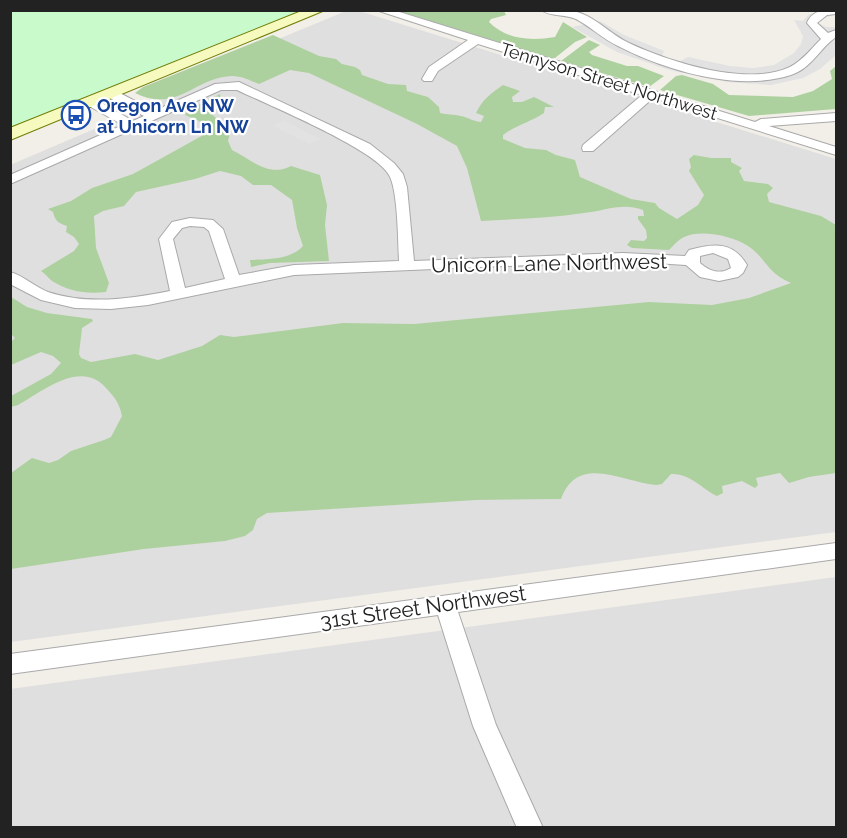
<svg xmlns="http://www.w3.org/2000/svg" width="847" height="838" font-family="Raleway,sans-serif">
	<rect width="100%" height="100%" fill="#f2efe9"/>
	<g fill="#e0dfdf">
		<path d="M346,11h13l477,148v146l-676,122 -149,70 -1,-332 279,-119 -13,-6z"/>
		<path d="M836,439v93l-825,110 -1,-101z"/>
		<path d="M836,577v250h-825l-1,-138z"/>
	</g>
	<g fill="#add19e">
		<path d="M398,11h106l2,4 -15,4 -2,3c18,18 41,19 66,15l8,-15 24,15 -12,5 -20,16h-4z"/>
		<path d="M273,35l46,21 17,3 6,5 13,3 5,3 2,5 26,9 18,1 1,6 21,6 11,10 1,6c7,2 14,1 21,3 6,1 11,5 20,6l3,-6 -8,-3c6,-13 15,-20 27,-28l17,6 -8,6 1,5h9l12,-5 20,10h-9l-1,6c-13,9 -28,12 -41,22v4l22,9 21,2 10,5 19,5 5,17 51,22 24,4 4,5 18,11 21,-14 6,-10 -15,-24 2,-4 -2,-8 5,-4 17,3h20v4l11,6 -3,3 5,10 24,3 5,4 -6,6 2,8 52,14 15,9v248l-27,4 -20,6 -9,-10 -24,5 2,7 -3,3 -13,-7 -20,5 1,7 -6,3c-15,-7 -27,-23 -46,-22l-9,10 -5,1c-33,-2 -79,-33 -96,14l-85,1 -209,13 -10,6 -4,11 -8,6 -20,5 -81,8 -133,20v-96l21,-15 17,5 9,-3 13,-9 33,-11 7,-3 11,-21c-3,-14 -7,-18 -16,-28 -25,-29 -63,3 -88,17l-7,2v-11l40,-22 10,-11 -8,-7 -12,-4 -30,13v-23l4,-4 -4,-4v-37l16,10 20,6 45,6 1,2 -11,7 -3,26 2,4 10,4 44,-8 23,6 44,-14 18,-11 14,2 109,-14 71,1 235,-22 63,3 37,-7 42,-15c-25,-11 -24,-24 -43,-37 -15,-10 -47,-17 -64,-9 -6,3 -10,8 -15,13l-37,-2 -5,-3 4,-5 13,1 3,-3 -1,-8 -8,-11v-3h6l-1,-6c-21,-8 -38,1 -59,3 -34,5 -69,6 -103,8l-14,-53 -10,-22 -40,-22 -108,-51 -19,-3 -31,14c-8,-3 -17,-8 -27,-8 -37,1 -55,38 -97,17l8,-6z"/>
		<path d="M589,40l11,5 -11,7 3,3 35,11h11l26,10 -15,11 -88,-26z"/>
		<path d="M836,66v43l-87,7 -89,-26 16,-14 6,-1 31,9 16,11 64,2 20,-6 19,-12 -2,-8z"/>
		<path d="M220,94l1,5 -15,8 1,4 24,18 -3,12 4,9c19,9 36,28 59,16l29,9 7,30 -2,20 4,36 -59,2 -19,4 -1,-7c18,-1 40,0 53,-14l-6,-18 -5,-28 -21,-15h-18l-12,-9 -21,-5 -25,8 -59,13 -12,14 -21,5 -9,5 2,32 13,35 -3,9c-20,2 -36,0 -54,-11 -4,-3 -6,-7 -11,-10l33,-20 5,-7 -5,-7 -8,-5 1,-6c-9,-3 -12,-5 -14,-14l-5,-3 23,-8 21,-13 41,-14 74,-41 -1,-4 -7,-8 -14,-6 3,-5z"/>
	</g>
	<path fill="#c8facc" d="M11,11h299l-147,56 -152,64z"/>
	<g fill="#e2e2e2">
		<path d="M820,11h16v3l-17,6 -1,3 8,4h10v28l-16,14 -17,9 -32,7 -44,-3 -58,-12 -52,-18 -45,-25 28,-6 24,14 40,16 -2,5 18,5 8,-4 42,9 23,2 21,-3 20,-12 7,-9 2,-8 -9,-16 9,1 5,-6z"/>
		<path d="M283,120l37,19 -11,5 -36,-18z"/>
	</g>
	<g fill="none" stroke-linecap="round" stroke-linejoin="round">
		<g stroke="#a9a9a9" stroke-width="2">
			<g id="street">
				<path d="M376,10h17l362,112 6,-3 75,-6v8l-67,5 67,21v8l-183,-57 -60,53h-10l-1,-3 1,-3 59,-50 -164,-51 -40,27 -6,10h-8l-2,-2 7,-12 39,-27z"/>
				<path d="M541,10c11,0 22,-1 32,1 21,4 38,24 56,32 40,19 119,44 161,24 13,-7 21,-18 31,-28l-14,-16c5,-13 17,-13 29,-13v4l-9,1 -10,8 11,10 8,-3v7c-16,11 -24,31 -45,38 -53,17 -124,-4 -173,-29 -15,-7 -27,-19 -42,-27 -11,-5 -25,-2 -35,-9z"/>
				<path d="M239,82l131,62 24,19 9,11 4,13 7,74 209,-8 62,3 4,-6c24,-6 43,-10 58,15l-4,8 -5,4 -19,4 -19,-4 -14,-12 -63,-4 -329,14 -146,30 -37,4 -36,-1 -34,-8 -31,-16v-12c14,4 25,15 38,20 39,13 82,7 122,-1l-11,-52 13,-17 18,-4 23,2 10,9 16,46 55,-10 105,-4c-1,-19 -1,-71 -10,-86 -14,-26 -121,-70 -152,-85h-16l-211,94v-9l113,-50 -36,-20v-6h8l38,22 11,-5 -36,-19v-6h8l38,20 61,-27zM190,226l14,1 5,4 16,48 -40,9 -12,-49 9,-11zM713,253l15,6 3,9c-11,7 -22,3 -31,-5v-7z"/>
				<path d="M836,543v16l-378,53 38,113 47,103h-26l-44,-102 -35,-111 -428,59v-20z"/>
			</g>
		</g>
		<g stroke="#707d05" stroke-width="2">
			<path id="secondary" d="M304,10h21l-315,130v-12z"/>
		</g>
		<use href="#street" fill="#fff" fill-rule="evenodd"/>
		<use href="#secondary" fill="#f7fabf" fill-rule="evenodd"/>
	</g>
	<defs>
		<g id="bus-ring" transform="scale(1.5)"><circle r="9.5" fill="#fff" stroke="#1a4fb4" stroke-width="1.5"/><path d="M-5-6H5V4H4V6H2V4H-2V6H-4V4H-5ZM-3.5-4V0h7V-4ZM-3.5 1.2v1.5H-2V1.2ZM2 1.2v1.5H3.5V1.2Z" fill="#1a4fb4"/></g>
	</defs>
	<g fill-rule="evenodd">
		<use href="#bus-ring" x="76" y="115"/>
	</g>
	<g text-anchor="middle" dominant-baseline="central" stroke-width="4.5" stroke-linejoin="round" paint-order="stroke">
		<g font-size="18" fill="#222" stroke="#fff">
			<text transform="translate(609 81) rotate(17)">Tennyson Street Northwest</text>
		</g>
		<g font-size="18" font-weight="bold" fill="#164399" stroke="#fff" text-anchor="start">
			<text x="97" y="105">Oregon Ave NW<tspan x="97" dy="21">at Unicorn Ln NW</tspan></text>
		</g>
		<g font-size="21" fill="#222" stroke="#fff">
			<text transform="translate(549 263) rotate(-1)">Unicorn Lane Northwest</text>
			<text transform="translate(423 607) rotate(-8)">31st Street Northwest</text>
		</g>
	</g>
	<rect width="847" height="838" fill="none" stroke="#222222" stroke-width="24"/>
</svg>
